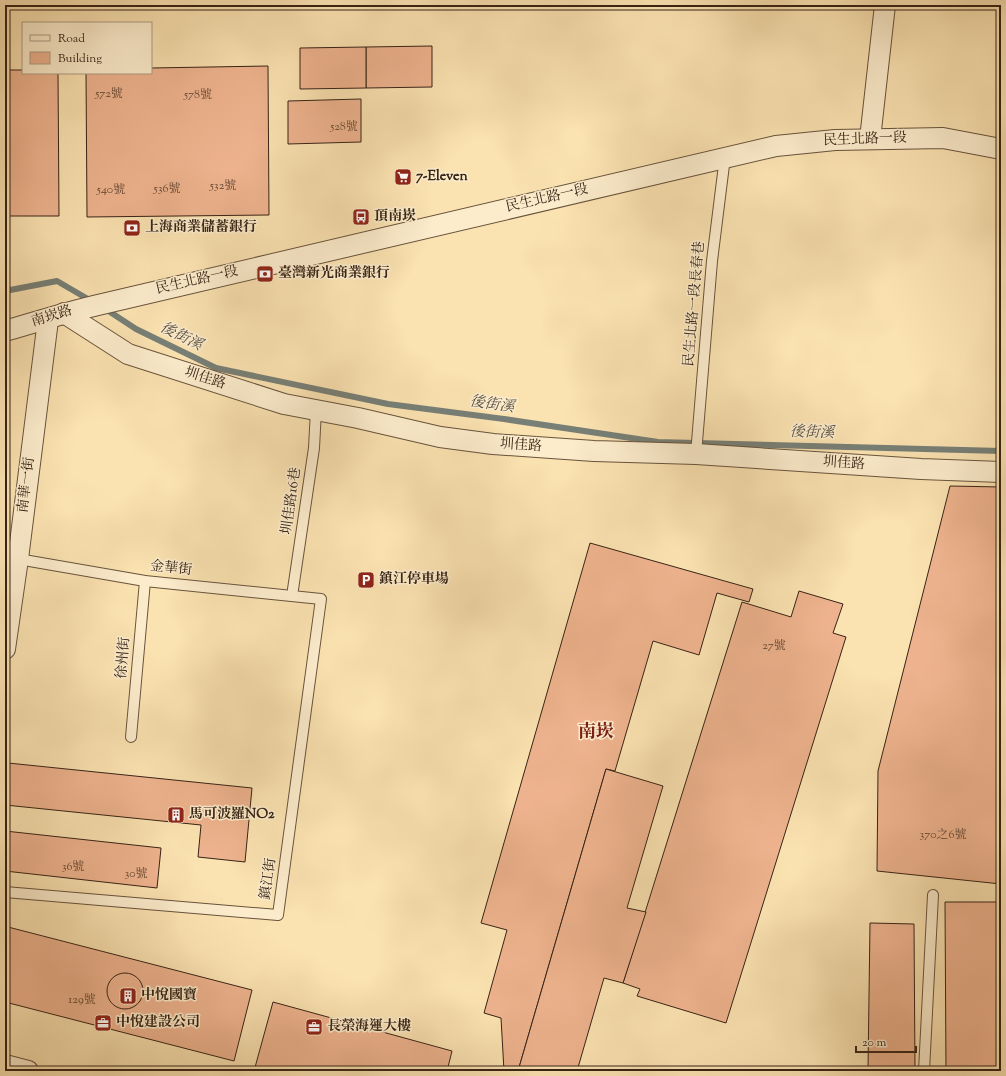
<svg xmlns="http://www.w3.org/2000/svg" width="1006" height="1076" font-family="'Sorts Mill Goudy','Noto Serif TC',serif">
	<rect width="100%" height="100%" fill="#fbe2b1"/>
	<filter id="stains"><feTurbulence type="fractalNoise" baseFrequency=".005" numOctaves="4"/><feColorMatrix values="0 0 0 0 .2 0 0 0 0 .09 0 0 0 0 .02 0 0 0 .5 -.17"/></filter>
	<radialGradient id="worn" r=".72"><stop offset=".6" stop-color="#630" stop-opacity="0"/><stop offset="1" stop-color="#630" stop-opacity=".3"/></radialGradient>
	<path fill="#bcc48d" stroke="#7a7451" d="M286,5h59l-59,2z"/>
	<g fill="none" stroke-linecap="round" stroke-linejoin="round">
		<g stroke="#777f76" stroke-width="6">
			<path d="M5,291l52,-10 36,21"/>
			<path d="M104,308l32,21 80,39 172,36 116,15 154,23 343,9"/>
		</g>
	</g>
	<g fill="#eeb38e" stroke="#372315">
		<path d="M432,46v41l-66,1v-41z"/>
		<path d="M366,47v41l-66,1v-41z"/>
		<path d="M268,66l1,149 -182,2 -1,-144h65v-5z"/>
		<path d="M5,70h18v3h35l1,143h-54z"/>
		<path d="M361,99v43l-73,2v-43z"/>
		<path d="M950,486l51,1v397l-124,-13 1,-100z"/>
		<path d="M590,543l163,46 -4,13 -32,-9 -18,62 -46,-14 -38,130 -9,-2 -88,302h-14l-3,-53 -17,-5 23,-83 -26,-7z"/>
		<path d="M799,591l44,13 -10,29 13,4 -120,386 -89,-27 3,-7 -17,-6 119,-381 49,15z"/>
		<path d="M8,763l244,25 -7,74 -47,-5 3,-32 -196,-20v-18z"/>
		<path d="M606,769l57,17 -36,122 19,4 -23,71 -19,-5 -27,93h-59z"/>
		<path d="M5,831l156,17 -4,40 -152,-17z"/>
		<path d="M945,902h56v169h-55z"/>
		<path d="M870,923l44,1 1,147 -47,-1z"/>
		<path d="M8,927l244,63 -18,71 -229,-59v-65z"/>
		<circle cx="125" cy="991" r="18"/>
		<path d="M273,1002l179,49 -5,20h-193z"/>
	</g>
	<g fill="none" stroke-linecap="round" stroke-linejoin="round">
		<g stroke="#68533c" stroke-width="12">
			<g id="lane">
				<path d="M696,454l16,-193 13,-104"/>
				<path d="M292,596l22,-148 2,-38"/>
				<path d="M131,737l14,-156"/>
				<path d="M5,892l273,23 43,-316 -176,-18 -127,-22"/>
				<path d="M924,1071l9,-176"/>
			</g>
		</g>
		<g stroke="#68533c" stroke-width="22">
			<g id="street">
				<path d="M870,139l15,-134"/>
				<path d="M64,313l64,41 156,50 74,14 82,19 53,7 101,7 102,3 225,15 80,3"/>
				<path d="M5,331c31,-9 62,-19 93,-26l678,-159 59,-6 108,-2 58,11"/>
				<path d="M5,649l13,-90 30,-239"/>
				<path d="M5,1065l23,6"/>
			</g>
		</g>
		<use href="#lane" stroke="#fceccc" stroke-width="10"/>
		<use href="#street" stroke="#fceccc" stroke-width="20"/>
	</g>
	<defs>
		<g id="supermarket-square" transform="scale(0.9)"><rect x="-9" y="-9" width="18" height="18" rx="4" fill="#8f2418" stroke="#fceccc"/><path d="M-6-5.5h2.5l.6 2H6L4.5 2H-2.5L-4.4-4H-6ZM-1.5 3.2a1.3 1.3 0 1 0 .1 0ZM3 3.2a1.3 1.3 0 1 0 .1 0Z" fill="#fff"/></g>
		<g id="bus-square" transform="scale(0.9)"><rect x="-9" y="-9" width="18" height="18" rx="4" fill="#8f2418" stroke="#fceccc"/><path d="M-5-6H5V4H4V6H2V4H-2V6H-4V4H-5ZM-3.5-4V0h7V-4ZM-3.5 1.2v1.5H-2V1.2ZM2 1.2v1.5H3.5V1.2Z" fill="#fff"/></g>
		<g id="bank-square" transform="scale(0.9)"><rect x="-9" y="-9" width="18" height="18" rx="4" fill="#8f2418" stroke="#fceccc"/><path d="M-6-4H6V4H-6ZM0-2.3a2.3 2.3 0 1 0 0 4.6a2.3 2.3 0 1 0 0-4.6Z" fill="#fff"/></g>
		<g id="parking-square" transform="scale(0.9)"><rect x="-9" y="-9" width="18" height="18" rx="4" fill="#8f2418" stroke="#fceccc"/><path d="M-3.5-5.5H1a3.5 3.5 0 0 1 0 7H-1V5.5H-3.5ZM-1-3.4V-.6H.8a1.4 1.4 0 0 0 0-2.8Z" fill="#fff"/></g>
		<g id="building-square" transform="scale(0.9)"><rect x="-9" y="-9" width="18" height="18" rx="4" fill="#8f2418" stroke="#fceccc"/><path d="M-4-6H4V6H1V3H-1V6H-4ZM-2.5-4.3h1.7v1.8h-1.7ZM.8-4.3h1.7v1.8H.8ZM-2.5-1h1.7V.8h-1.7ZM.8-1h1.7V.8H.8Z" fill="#fff"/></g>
		<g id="office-square" transform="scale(0.9)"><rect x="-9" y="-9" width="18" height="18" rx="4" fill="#8f2418" stroke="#fceccc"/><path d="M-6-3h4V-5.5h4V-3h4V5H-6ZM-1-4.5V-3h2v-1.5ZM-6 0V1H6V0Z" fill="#fff"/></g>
	</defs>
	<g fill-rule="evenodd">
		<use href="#supermarket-square" x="403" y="177"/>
		<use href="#bus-square" x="361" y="217"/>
		<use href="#bank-square" x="132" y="228"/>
		<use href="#bank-square" x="265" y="274"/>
		<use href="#parking-square" x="366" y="580"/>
		<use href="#building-square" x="176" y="815"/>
		<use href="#building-square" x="128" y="996"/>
		<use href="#office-square" x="103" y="1023"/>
		<use href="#office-square" x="314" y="1027"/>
	</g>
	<g text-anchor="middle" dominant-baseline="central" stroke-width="3" stroke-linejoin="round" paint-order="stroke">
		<g font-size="12" fill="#654733">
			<text x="109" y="94">572號</text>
			<text x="198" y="95">578號</text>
			<text x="344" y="127">528號</text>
			<text x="223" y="186">532號</text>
			<text x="167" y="189">536號</text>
			<text x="111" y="190">540號</text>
			<text x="774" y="646">27號</text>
			<text x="943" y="835">370之6號</text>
			<text x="73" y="867">36號</text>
			<text x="136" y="874">30號</text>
			<text x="82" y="1000">129號</text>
		</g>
		<g font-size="14" fill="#372315" stroke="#fceccc">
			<text transform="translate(865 140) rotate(-2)">民生北路一段</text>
			<text transform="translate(547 199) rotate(-13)">民生北路一段</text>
			<text transform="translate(197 281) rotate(-13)">民生北路一段</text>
			<text transform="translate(695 304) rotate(-85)">民生北路一段長春巷</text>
			<text transform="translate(52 317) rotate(-17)">南崁路</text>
			<text transform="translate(205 379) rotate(18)">圳佳路</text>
			<text transform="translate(521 446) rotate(4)">圳佳路</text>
			<text transform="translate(844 464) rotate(4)">圳佳路</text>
			<text transform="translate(27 485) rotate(-83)">南華一街</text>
			<text transform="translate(292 501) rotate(-82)">圳佳路16巷</text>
			<text transform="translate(171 569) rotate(6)">金華街</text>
			<text transform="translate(124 658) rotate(-85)">徐州街</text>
			<text transform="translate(269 879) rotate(-82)">鎮江街</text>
		</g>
		<g font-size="14" font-weight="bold" fill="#372315" stroke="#fceccc" text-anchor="start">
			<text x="416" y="177">7-Eleven</text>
			<text x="374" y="217">頂南崁</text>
			<text x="145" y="228">上海商業儲蓄銀行</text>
			<text x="278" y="274">臺灣新光商業銀行</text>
			<text x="379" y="580">鎮江停車場</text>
			<text x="189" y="815">馬可波羅NO2</text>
			<text x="141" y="996">中悅國寶</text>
			<text x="116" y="1023">中悅建設公司</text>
			<text x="327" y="1027">長榮海運大樓</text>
		</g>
		<g font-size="15" font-style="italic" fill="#575145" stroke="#fceccc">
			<text transform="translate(181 337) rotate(26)">後街溪</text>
			<text transform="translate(492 405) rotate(8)">後街溪</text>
			<text transform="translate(812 433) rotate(2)">後街溪</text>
		</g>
		<g font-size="18" font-weight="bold" fill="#7a1f14" stroke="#fceccc">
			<text x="596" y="733">南崁</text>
		</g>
	</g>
	<rect width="1006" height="1076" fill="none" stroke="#fbe2b1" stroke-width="20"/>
	<rect x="6" y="6" width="994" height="1064" fill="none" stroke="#372315" stroke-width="2"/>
	<rect x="10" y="10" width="986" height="1056" fill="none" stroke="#372315"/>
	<rect x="22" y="22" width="130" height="52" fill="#fceccc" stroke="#ad9c83"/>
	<rect x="30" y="35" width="20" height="6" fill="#fceccc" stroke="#ad9c83"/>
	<text x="58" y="42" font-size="12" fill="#372315">Road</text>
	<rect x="30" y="52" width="20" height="12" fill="#eeb38e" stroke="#ad9c83"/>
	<text x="58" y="62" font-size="12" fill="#372315">Building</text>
	<path d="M856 1046v6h60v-6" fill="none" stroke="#372315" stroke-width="2"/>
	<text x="862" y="1046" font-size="12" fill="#372315" stroke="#fceccc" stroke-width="3" paint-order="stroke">20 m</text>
	<rect width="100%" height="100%" filter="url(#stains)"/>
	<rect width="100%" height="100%" fill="url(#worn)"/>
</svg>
